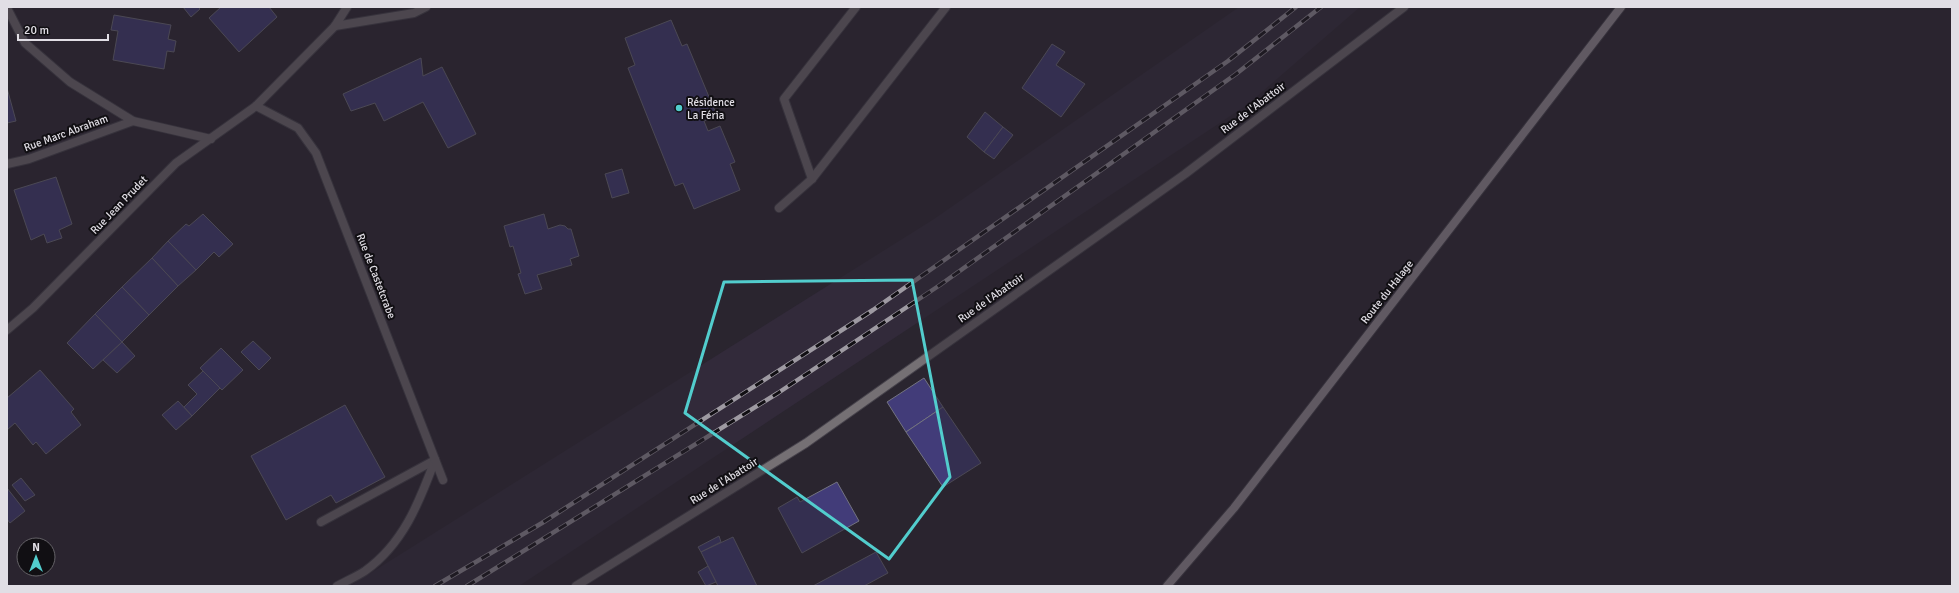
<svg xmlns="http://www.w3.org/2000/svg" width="1959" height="593" font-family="Signika,sans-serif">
	<rect width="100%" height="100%" fill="#2a252f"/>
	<path fill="#322a3a" d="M1239,7h121l-113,98 -728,481h-169l584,-367z"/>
	<g fill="#423c79" stroke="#737380">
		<path d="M183,7h15l2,2 -9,8z"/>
		<path d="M221,7h48l8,10 -38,35 -30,-34z"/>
		<path d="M114,15l57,10 -3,14 8,2 -2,11 -7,-1 -3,18 -51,-9 5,-29 -7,-1z"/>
		<path d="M671,20l11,26 5,-2 30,72 -13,5 4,10 12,-5 15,36 -5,2 10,26 -46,19 -11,-26 -8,3 -47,-118 7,-3 -10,-27z"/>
		<path d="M1052,44l13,8 -9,13 29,19 -24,33 -39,-29z"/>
		<path d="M421,58l2,18 19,-9 34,67 -28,14 -25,-46 -39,19 -9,-18 -24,8 -8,-17z"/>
		<path d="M7,88l9,33 -9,2z"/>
		<path d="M985,112l18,15 -19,25 -17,-15z"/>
		<path d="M1003,127l10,8 -19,24 -10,-7z"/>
		<path d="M622,169l7,24 -17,5 -7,-24z"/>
		<path d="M56,177l16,47 -13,6 3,8 -15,5 -3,-9 -13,6 -17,-50z"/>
		<path d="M203,214l30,30 -14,13 -5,-5 -18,18 -28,-29 18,-17 3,2z"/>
		<path d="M544,214l4,15 12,-4 5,1 3,3h3l8,27 -9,3 2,6 -35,10 5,14 -17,5 -7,-20 3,-1 -8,-27 -3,1 -6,-21z"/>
		<path d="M168,241l28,29 -18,16 -26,-28z"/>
		<path d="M152,258l26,28 -29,29 -27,-28z"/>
		<path d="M122,287l27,28 -27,27 -27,-28z"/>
		<path d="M95,314l27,28 -29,27 -26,-26z"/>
		<path d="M253,341l18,17 -12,12 -18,-18z"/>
		<path d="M122,342l13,14 -18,17 -14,-13z"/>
		<path d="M221,348l22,22 -21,20 -22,-22z"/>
		<path d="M40,370l34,39 -3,3 10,13 -35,29 -10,-12 -3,3 -18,-22 -8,7v-32z"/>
		<path d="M203,371l17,17 -28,28 -8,-9 13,-13 -9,-9z"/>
		<path d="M924,378l19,29 -37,25 -19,-30z"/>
		<path d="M178,401l14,15 -16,14 -14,-15z"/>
		<path d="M345,405l40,72 -49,26 -5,-8 -45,25 -35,-64z"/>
		<path d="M943,407l38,56 -38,24 -37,-55z"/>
		<path d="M21,478l14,17 -10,6 -13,-16z"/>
		<path d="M837,482l22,39 -57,32 -24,-45 19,-11 3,5z"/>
		<path d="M7,488l18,23 -15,12 -3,-4z"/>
		<path d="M719,536l2,6 -20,10 -3,-5z"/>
		<path d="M733,537l24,49h-39l-17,-34z"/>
		<path d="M876,552l12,21 -24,13h-51z"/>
		<path d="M708,566l8,16 -10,4 -8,-14z"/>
	</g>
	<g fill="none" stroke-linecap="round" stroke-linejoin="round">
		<g stroke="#47434c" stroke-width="10">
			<g id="lane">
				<path d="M812,179l-28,-80 72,-92"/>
				<path d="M779,208l33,-29 134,-172"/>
				<path d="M321,522l114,-62"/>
				<path d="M337,586c9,-5 19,-9 28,-15 38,-27 54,-68 70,-111"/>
			</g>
		</g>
		<g stroke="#47434c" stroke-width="10">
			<g id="street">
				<path d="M7,8l18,35 45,39 63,39 78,18"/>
				<path d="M335,26l79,-13 12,-6"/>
				<path d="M256,106l42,22 18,25 127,327"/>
				<path d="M7,164l22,-5 104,-38"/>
				<path d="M7,330l26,-22 143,-145 80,-57 79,-80 12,-19"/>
				<path d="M576,586l230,-143 379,-269 219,-167"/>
			</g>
		</g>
		<g stroke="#47434c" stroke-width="10">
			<path id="secondary" d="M1167,586l67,-78 387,-501"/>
		</g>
		<use href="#lane" stroke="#757074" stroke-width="8"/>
		<use href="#street" stroke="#757074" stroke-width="8"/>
		<use href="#secondary" stroke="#a29aa0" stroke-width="8"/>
		<g stroke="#9e9aa2" stroke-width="4.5">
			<g id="rail">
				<path d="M435,586l107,-63 331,-213 355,-249 68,-54"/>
				<path d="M467,586l311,-193 162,-108 296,-211 85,-67"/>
			</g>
		</g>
		<use href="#rail" stroke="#110f13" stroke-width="3" stroke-dasharray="9" stroke-linecap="butt"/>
	</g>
	<path d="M0 0H1959V593H0ZM912,280l38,197 -61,82 -204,-146 39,-131z" fill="#2a252f" fill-opacity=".55" fill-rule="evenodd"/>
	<path fill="none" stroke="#52cdcd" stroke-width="3" stroke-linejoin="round" d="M912,280l38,197 -61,82 -204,-146 39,-131z"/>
	<circle fill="#52cdcd" stroke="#110f13" stroke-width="1.5" cx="679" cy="108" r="4"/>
	<g text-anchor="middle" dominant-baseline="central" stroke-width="4" stroke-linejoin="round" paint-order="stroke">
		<g font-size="11" fill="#e1dee5" stroke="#110f13" text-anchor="start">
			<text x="687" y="102">Résidence<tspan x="687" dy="13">La Féria</tspan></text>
		</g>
		<g font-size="11" fill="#e1dee5" stroke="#110f13">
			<text transform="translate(1253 108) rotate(-37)">Rue de l'Abattoir</text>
			<text transform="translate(66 133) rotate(-20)">Rue Marc Abraham</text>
			<text transform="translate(119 205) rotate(-46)">Rue Jean Prudet</text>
			<text transform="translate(376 276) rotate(69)">Rue de Castetcrabe</text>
			<text transform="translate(1387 292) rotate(-52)">Route du Halage</text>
			<text transform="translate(991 298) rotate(-35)">Rue de l'Abattoir</text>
			<text transform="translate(724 481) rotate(-32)">Rue de l'Abattoir</text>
		</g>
	</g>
	<rect width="1959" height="593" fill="none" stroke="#e1dee5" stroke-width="16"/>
	<g transform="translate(36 557)"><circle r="19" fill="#110f13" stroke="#646267"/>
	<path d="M0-3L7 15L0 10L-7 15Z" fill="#52cdcd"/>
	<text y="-6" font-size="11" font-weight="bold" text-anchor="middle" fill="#e1dee5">N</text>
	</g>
	<path d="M18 34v6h90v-6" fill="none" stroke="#e1dee5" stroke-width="2"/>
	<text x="24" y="34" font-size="12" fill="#e1dee5" stroke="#110f13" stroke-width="3" paint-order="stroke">20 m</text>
</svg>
